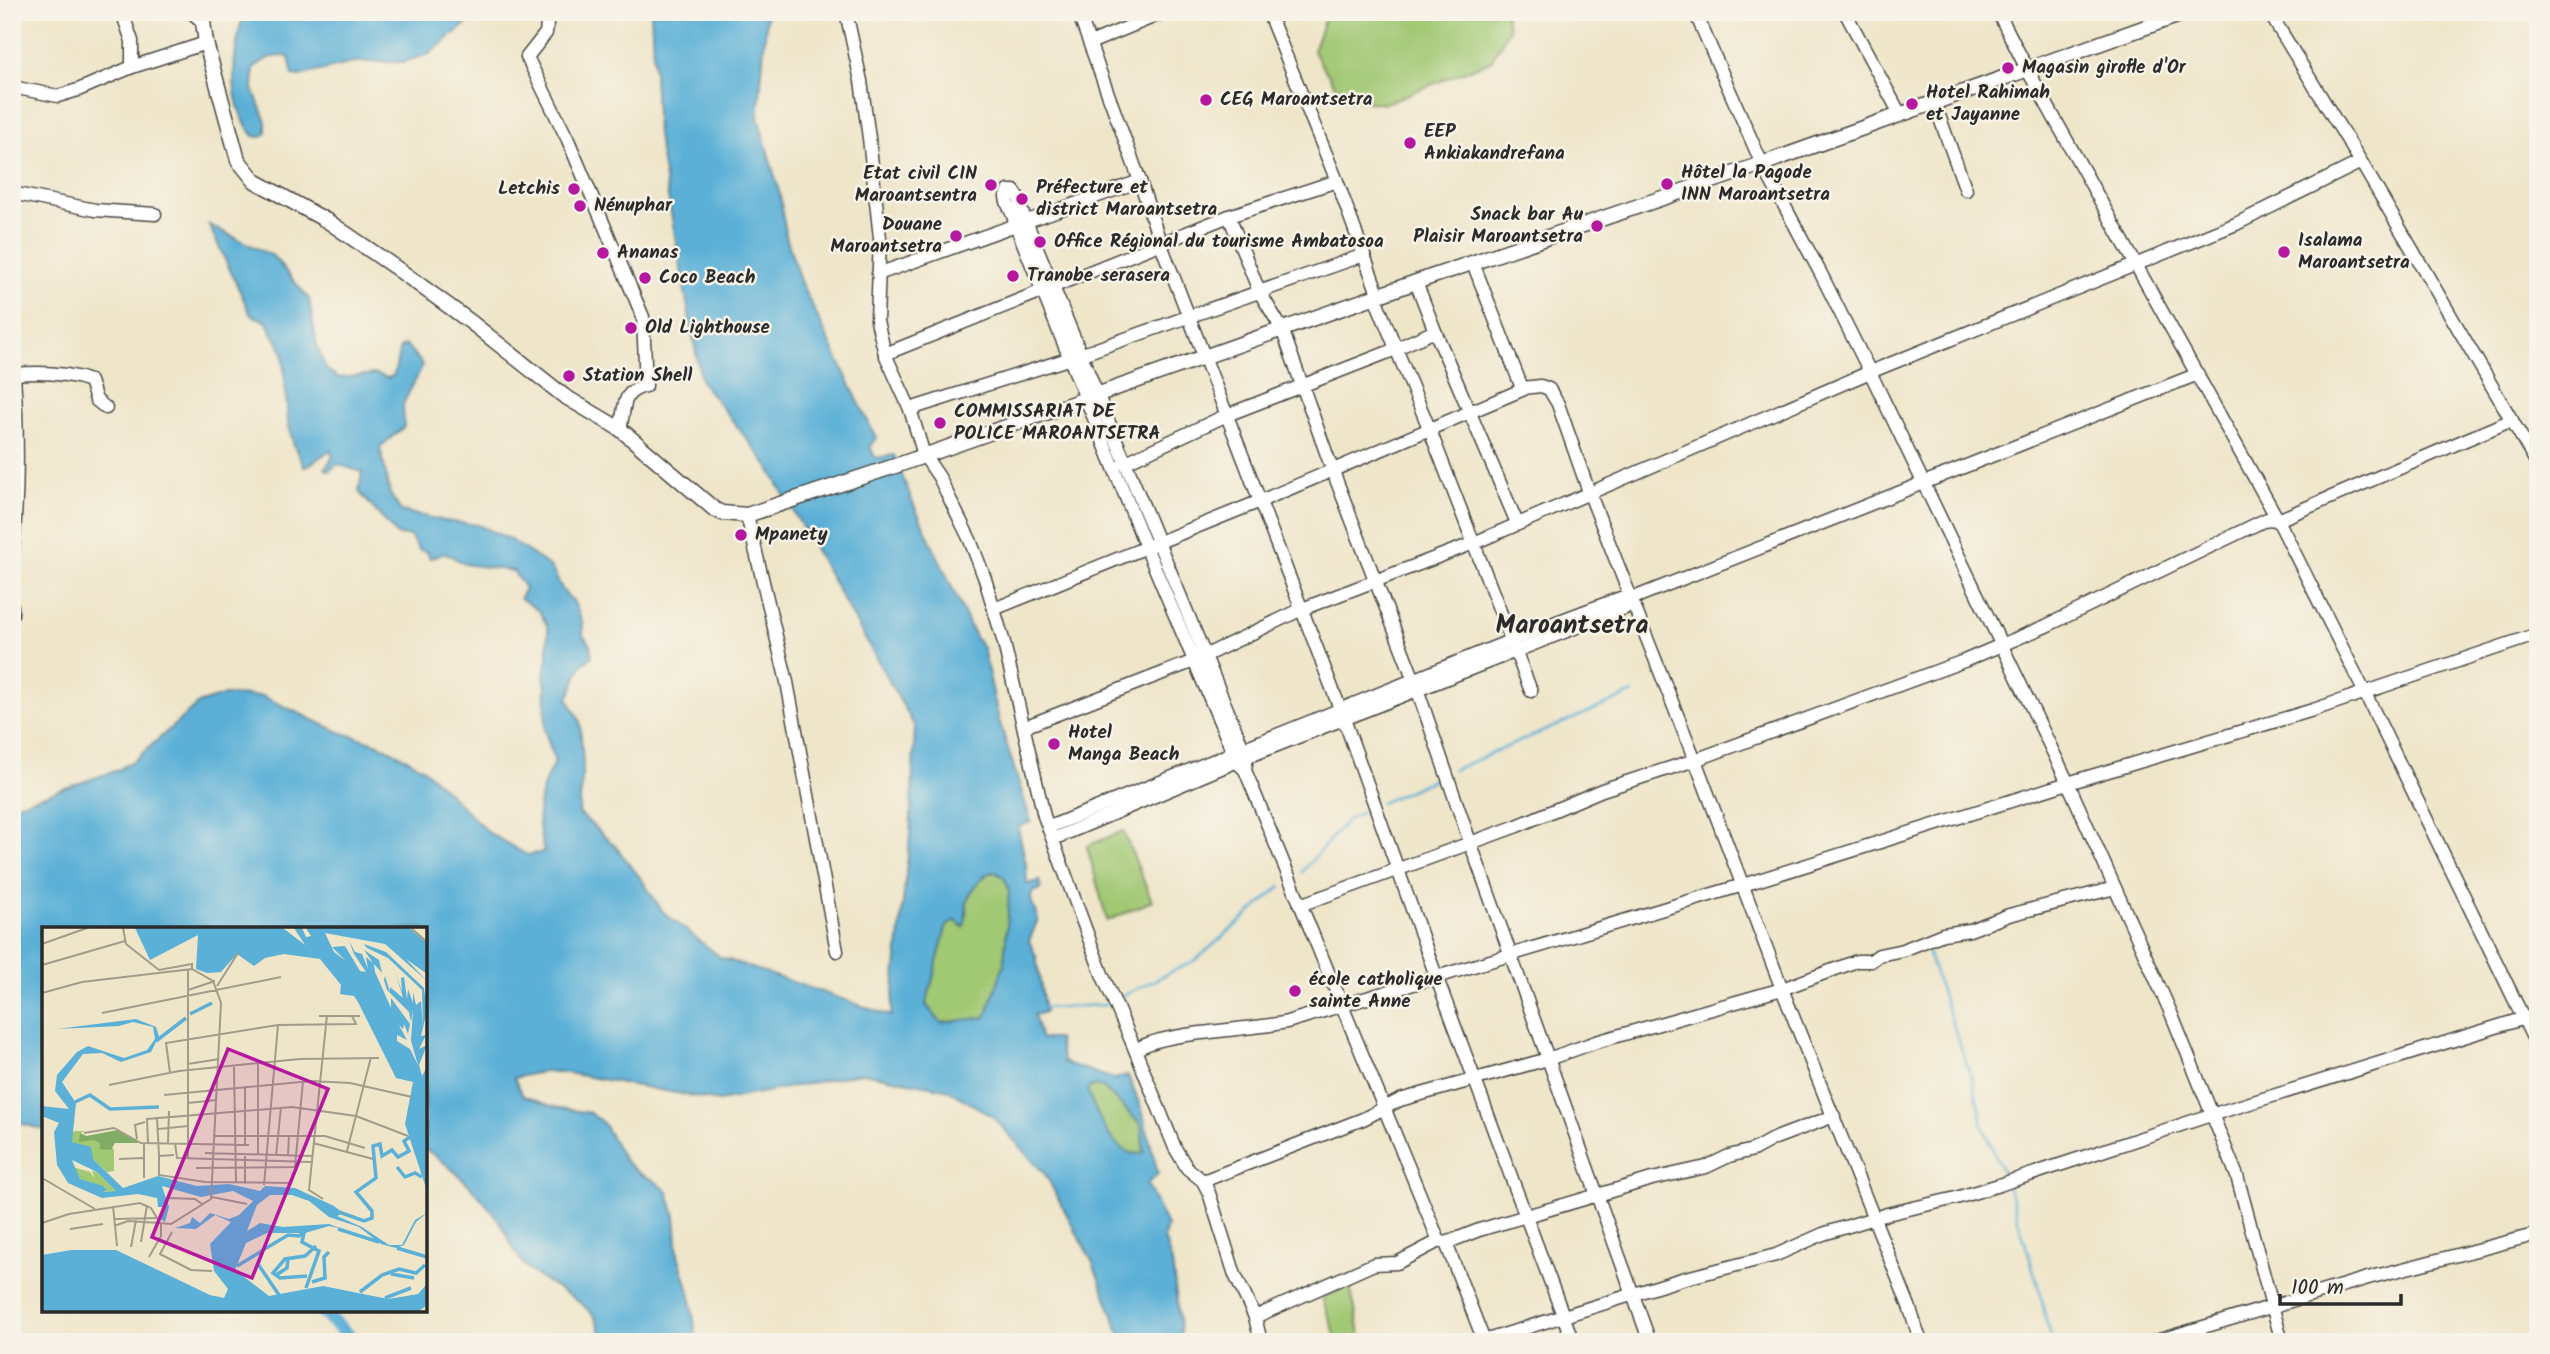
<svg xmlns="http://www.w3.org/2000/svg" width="2550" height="1354" font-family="Kalam,sans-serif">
	<rect width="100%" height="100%" fill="#f7f3e8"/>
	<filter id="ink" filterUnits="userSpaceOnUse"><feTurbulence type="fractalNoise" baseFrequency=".0143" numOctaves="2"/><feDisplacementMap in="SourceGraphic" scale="14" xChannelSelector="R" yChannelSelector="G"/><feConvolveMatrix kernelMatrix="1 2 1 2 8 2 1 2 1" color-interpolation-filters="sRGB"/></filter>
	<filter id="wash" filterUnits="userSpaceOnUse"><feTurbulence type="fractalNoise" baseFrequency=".00686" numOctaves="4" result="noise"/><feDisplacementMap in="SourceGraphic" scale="28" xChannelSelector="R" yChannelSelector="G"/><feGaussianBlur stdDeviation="1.57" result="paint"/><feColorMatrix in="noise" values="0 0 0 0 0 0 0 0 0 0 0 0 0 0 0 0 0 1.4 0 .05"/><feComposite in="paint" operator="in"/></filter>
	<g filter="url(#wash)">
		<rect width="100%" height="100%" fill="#efe5c9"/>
		<g fill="#a1c873" stroke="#667a4f" stroke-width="2">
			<path d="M1327,12h178l4,17 -18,32 -108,43 -40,-6 -30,-47z"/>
			<path d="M1123,831l29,70 -45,20 -20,-75z"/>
			<path d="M996,872l9,7 4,11 -1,22 -4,52 -18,53 -45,6 -15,-18 20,-78 8,-7 9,7c3,-9 3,-16 4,-24 2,-12 13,-22 21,-30z"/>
			<path d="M1091,1086l12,1 38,38 3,29c-30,6 -49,-43 -57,-64z"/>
			<path d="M1350,1286l12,56h-24l-16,-44z"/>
		</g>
		<g fill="#5bb0d7" stroke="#436e81" stroke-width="2" fill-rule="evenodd">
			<path d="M244,12h237l-52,42 -26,8h-47l-57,14 -6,-1 -4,-18c-15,-3 -23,1 -35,11l-1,21 13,33v11l-5,4 -7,-1c-29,-34 -21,-84 -10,-124z"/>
			<path d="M651,12h116l-9,105 22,78 6,41 14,45 76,157 -6,8 5,12 19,-3 19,48 62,134 8,11 16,72 32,102 -13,5 8,38 1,19 13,-3 1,8 -9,3 -1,8 7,19 -9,22 7,15 9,56 -11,3 7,24h17l5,23 51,17 14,-3 14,34 16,64 -11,10 20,42 -3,12 8,25 10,79h-59l-30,-79 -48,-89 -53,-58 -46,-27 -84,-16 -143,28 -151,-28 -23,-2 -31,7 9,18 31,11 36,6 13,10 22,38 15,13 14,6 14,12 7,24 3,39 12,39 7,48h-94c-2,-7 -3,-15 -6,-21 -13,-23 -44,-32 -64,-48 -16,-12 -22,-32 -32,-49 -19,-29 -47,-56 -76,-75v-220h-381v201l-32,-9v-315l106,-36 18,-11 62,-55 27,-9 37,1 77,36 37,11 24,12 24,14 64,63 39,23 17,-3c-9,-34 -8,-60 11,-90l-10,-31 1,-43 -2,-15 4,-14v-32l-9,-16 -19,-13 5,-10 -12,-17 -48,-7 -19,-11 -16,5 -3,-6 -8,-2 -9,-14 -13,-1 -38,-43 3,-20 -25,-8 -8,7 -4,-3 8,-11 -3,-7 -25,18 -11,-22 -6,-24 -5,-70 -17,-31 -15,-6 -42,-90 64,31 36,43 8,47 9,23 13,9 36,-4 13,4 6,-3 6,-27 6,-3 17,20 -20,39 1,23 -24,20 10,47 11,17 44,10 33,4 31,14 42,28 12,24 11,11 9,22v11l7,10 2,11 -11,10 -13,33 12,22 3,44 -4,48 36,33 27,34 21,32 57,45 171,59 19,-180 5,-109 -149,-264 -65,-82 -44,-246zM996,872l9,7 4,11 -1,22 -4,52 -18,53 -45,6 -15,-18 20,-78 8,-7 10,7c2,-8 2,-16 3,-24 2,-12 13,-22 21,-30zM1092,1086l11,1 38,37 3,29c-30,8 -49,-43 -57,-63z"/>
		</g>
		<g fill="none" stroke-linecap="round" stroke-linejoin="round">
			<g stroke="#5bb0d7" stroke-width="2.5">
				<path d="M1453,770l180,-77"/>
				<path d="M1381,803l58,-26"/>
				<path d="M1302,872l45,-52 21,-11"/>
				<path d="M1925,945l48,137 10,44 22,52"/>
				<path d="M1118,998l78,-38 85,-74"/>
				<path d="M1044,1008l59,-3 5,-3"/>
				<path d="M2008,1186l32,106 11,50"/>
			</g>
			<path stroke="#5bb0d7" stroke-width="14" d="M321,1310l34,32"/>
		</g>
	</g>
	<g filter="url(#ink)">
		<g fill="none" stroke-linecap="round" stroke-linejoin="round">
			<g stroke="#484743" stroke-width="15">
				<g id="minor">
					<path d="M122,12l10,29v26"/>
					<path d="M191,12l12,10"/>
					<path d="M546,12l2,2 -2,19 -19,24 41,83 75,177 3,69c-26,6 -20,20 -26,43"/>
					<path d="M846,12l15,69 8,57 11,100 -3,83 8,33 25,55 14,46 15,22 31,63 15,39 19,64 40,173 58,158 29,66 44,108 12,20 16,13 6,12 26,82 20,42 6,25"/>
					<path d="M1078,12l62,169 20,61 184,477 92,257 137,366"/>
					<path d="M1268,12l69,169 40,110 1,14 51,123 102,263"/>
					<path d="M1695,12l67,152 59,110 49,98 198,411 103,230 66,163 45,166"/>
					<path d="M1845,12l55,102"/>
					<path d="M1998,12l29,57 251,451 87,173 173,355"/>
					<path d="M2269,12l92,150 177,303"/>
					<path d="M1090,43l75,-31"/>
					<path d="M12,87l46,9 20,-6 54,-23 74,-24"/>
					<path d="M1934,102l32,88"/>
					<path d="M12,193l83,17 60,4"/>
					<path d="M1229,216l30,75 23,38 50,140 82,211 56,162 180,500"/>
					<path d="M1473,263l49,125 19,-2 8,3 9,15 31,88 106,268 87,229 127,317 12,36"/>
					<path d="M878,274l262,-93"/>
					<path d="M1416,282l19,49 82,192"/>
					<path d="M12,350c6,68 7,138 0,206"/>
					<path d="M885,354l344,-138 108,-35"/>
					<path d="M14,374c25,-2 52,-2 76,7l6,19 10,8"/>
					<path d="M910,409l161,-51 293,-103"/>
					<path d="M1124,463l103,-48 159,-62 49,-22"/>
					<path d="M747,515l40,167 50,269"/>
					<path d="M12,606v8"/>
					<path d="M994,609l264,-107 266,-113"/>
					<path d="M1024,727l170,-66 108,-52 172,-66 396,-171 366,-148 125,-62"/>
					<path d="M1245,770l2,-13 -4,-9 -222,-539 -1,-9 -6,-9h-5l-3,6c1,10 8,16 9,26l131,324 91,215 8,8 194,471 7,2 38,98 198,-62 94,-24 47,-21 64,-20 69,-16 43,-13 212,-70 314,-97"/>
					<path d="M1049,827l510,-206 64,-24 8,2 567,-225"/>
					<path d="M1053,839l194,-82 378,-149 6,-9"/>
					<path d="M1300,905l217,-79 85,-36 93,-30 269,-99 82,-35 221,-107 11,1 234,-100"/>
					<path d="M1136,1050c26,-19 113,-19 151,-28l456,-137 325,-102 245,-73 225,-76"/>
					<path d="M1203,1181l160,-62 37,-19 148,-41 48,-17 186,-53 75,-28h14l8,-6 24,-5 40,-16 27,-4 39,-15 106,-27"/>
					<path d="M1446,1243l33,-13 173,-51 54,-12 23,-11 24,-6 20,-11 61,-23"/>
					<path d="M1255,1317l119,-53 23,-1 42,-22"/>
					<path d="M2153,1342l215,-64 170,-44"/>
				</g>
			</g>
			<g stroke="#484743" stroke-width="17">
				<path id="major" d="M206,12l-3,10 3,21 32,117 17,21 74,41 70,48 73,53 92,73 56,33 94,80 8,4 25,2 154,-51 515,-182 346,-118 426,-152"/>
			</g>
			<use href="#minor" stroke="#fff" stroke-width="12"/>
			<use href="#major" stroke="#fff" stroke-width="14"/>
		</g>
	</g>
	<g fill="#b5179e" stroke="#f7f3e8" stroke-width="2.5">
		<circle cx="2008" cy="68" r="7"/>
		<circle cx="1206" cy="100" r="7"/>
		<circle cx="1912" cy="104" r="7"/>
		<circle cx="1410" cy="143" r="7"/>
		<circle cx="1667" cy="184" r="7"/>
		<circle cx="991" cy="185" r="7"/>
		<circle cx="574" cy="189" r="7"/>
		<circle cx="1022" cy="199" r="7"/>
		<circle cx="580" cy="206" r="7"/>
		<circle cx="1597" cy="226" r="7"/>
		<circle cx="956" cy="236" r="7"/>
		<circle cx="1040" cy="242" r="7"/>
		<circle cx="2284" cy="252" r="7"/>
		<circle cx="603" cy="253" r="7"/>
		<circle cx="1013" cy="276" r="7"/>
		<circle cx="645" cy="278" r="7"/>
		<circle cx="631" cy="328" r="7"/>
		<circle cx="569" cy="376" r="7"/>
		<circle cx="940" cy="423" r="7"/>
		<circle cx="741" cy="535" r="7"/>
		<circle cx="1054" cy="744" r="7"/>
		<circle cx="1295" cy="991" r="7"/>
	</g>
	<g text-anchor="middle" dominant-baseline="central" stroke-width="5" stroke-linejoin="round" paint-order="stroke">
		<g font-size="19" font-weight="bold" fill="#2b2b2b" stroke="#f7f3e8" text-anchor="start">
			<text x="2022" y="68">Magasin girofle d'Or</text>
			<text x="1926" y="93">Hotel Rahimah<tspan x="1926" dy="22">et Jayanne</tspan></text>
			<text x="1220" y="100">CEG Maroantsetra</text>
			<text x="1424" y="132">EEP<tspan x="1424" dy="22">Ankiakandrefana</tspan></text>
			<text x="1681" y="173">Hôtel la Pagode<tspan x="1681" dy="22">INN Maroantsetra</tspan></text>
			<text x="977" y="174" text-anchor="end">Etat civil CIN<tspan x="977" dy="22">Maroantsentra</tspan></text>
			<text x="1036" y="188">Préfecture et<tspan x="1036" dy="22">district Maroantsetra</tspan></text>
			<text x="560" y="189" text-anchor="end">Letchis</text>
			<text x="594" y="206">Nénuphar</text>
			<text x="1583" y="215" text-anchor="end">Snack bar Au<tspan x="1583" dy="22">Plaisir Maroantsetra</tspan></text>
			<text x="942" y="225" text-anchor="end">Douane<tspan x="942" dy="22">Maroantsetra</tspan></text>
			<text x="2298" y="241">Isalama<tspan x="2298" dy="22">Maroantsetra</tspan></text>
			<text x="1054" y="242">Office Régional du tourisme Ambatosoa</text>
			<text x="617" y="253">Ananas</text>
			<text x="1027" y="276">Tranobe serasera</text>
			<text x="659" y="278">Coco Beach</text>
			<text x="645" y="328">Old Lighthouse</text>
			<text x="583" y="376">Station Shell</text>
			<text x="954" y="412">COMMISSARIAT DE<tspan x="954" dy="22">POLICE MAROANTSETRA</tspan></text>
			<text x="755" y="535">Mpanety</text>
			<text x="1068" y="733">Hotel<tspan x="1068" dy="22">Manga Beach</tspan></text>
			<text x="1309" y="980">école catholique<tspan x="1309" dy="22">sainte Anne</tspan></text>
		</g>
		<g font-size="26" font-weight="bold" fill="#2b2b2b" stroke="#f7f3e8">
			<text x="1572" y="626">Maroantsetra</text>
		</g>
	</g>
	<g transform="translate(42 927)">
		<rect width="385" height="385" fill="#efe5c9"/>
		<path d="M33,204h11l-6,2 34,16v22l-7,1 -14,-13 -17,-4 -6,-21zM31,240l17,5 5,7 -3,-8 5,1 19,19 -15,1 5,-4 -26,-9z" fill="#a1c873"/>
		<path d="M76,203l21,13h-24l-4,7 -11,-1v-6l-6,-3 -15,2 1,-9 6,3z" fill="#80ac65"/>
		<path d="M93,1h148l22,17 -11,-17h8l4,9 5,-1 -5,-8h103l18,15v31l-21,-15 21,22 -42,-37 -60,-11 9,19 12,9 -14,-14 13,-1 15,25 6,1 -12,-18 -5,-13 6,11 7,2 6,15 -2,-12 7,6 -9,-13 15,10 3,13 -8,-9 1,8 16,36v-10l19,26 -2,10 -4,-10 -1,5 -4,-4 8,15 -10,-5v6l13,8 8,16 -7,-24 2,-32 -2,13 -2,-10 -22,-22 -3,-10 1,-4 5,16v-5l13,11 -8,-27 7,21 -1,-14 3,-1 3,22 1,-10 5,14v-11l3,13 5,-4 2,27 -1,-38 -34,-32 -21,-10 -3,-4 22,8 38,36 3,23 -6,25 5,-1 -7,14 8,-4 -8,20 3,11 5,-9v124l-22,-67 8,-42 -17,-4 -38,-76 -4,-6 -14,-2 1,-9 -21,-26 -36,-5 -19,4 -11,8 -17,-12 -16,18 -14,1 -11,-4 2,-34 -48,25zM94,92l20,8 3,9 -8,16 -30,10 -19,-9 -19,1 -21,28 14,21 -4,39 19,5 2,12 30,29 35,-12 39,10 32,-2 31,7 5,-5 30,2 39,18 9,7 -6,3 25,11 27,18h13l13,-25 12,-7 -11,9 -12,23 -8,3 -15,-4 -22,-17 -30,-10 -20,-16 -17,-6h-22l-13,10 -10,26 13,-8 23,4 46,-3 13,5 -13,-3 -24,7h-38l-21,10 -11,27 34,26 54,-10 65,13 30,-5 9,-10v21l-8,6h-377v-56l29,-5h45l94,45 14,3 4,-9 -14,-18 -4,-27 21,-22 -16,-7 -19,14 -21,-1 15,-5 2,-6 8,6 10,-10 19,6 10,-4 14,-14 -20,-10 -32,6 -39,-11 7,21 -4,15 -6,-4 5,-11h-6l-1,-9 -19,-4 -36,4 -34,-15 -11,-18 -3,-33 5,-9 -17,-7v-10l27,3 -14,-18 2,-16 20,-23 11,-6 36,12 23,-8 8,-11 -2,-12 -20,-5 -14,4 -62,3zM30,233l25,12 19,19 -14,1 5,-2 -4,-4 -23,-7z" fill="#5bb0d7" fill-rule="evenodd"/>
		<path fill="none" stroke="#5bb0d7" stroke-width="3.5" d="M148,87l22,-11M114,114l30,-23M370,169l15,-15M33,175l15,-7 20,14 49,-2M355,240l8,10 10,-4 7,4M297,285l25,9 8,-3v-7l-16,-19 20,-14 -3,-32 7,-2 2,12 10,-6 6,7 11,-6 -5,-10 6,-4M296,302l41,13M262,306l-2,9 17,9 -13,37M355,321l30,9M195,339l25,-15M349,347l23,4M234,348l11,-7 1,-9M265,349l-27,2 -7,-5 12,-14 20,-3 11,-10M270,355l13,-4 -1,-21 5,-5M318,365l22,-17 17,-6 17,4 9,-8M237,368l-21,-31 5,-14 25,-15 11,1 9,-7M343,371l26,-10"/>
		<path fill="none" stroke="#a19b8a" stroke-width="2" d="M81,1l3,16 33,26 33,-6v5M369,1l16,14M0,17l45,-16M0,38l83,-24M175,59l21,-33M146,63l27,-9M0,66l40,-11 110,-13 21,12 8,22 -10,196 -40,25 -11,-1 -9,-15 -11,-5 -71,11 -27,9M60,86l179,-36M277,89h41M146,137l31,-5M192,140l2,116M128,146l-4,-30 112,-18 78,-1 -4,-8M67,158l70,-14 121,-12 79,-1M203,159v60M122,168l147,-14 39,2 62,14M146,176l29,-3M115,190l2,39M116,202l30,-3M42,206l30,-5 27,15 108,2M173,209h110l40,12M95,212l-2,-14 10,-3M106,216l-1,-24 145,-12 64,9 52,20M126,216l1,-32M133,216l2,15 134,4M271,216l60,16M305,224l24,-94M163,226l107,3M216,227v-90M132,228l-15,1v19l46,7 86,1M203,229v28M234,229l5,-49M246,229l1,-21M146,231v-189M77,232l24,-1M154,241l99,-1 8,-86M0,251l53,31M102,251v-34M222,258l14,-160M170,270l35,7M126,271l27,1 7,5M281,272l-14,-9 18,-175M71,279l4,40M72,292l42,-1M72,299l14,-5 32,2M28,302l33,-5M130,305l-12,22 31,16 21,1M117,312l47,20M99,315l6,-37M89,320l5,-27M107,330l12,-21v-13"/>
		<path fill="#b5179e" fill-opacity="0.15" stroke="#b5179e" stroke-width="3.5" d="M186,122l100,40 -76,189 -100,-41z"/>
		<rect width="385" height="385" fill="none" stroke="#2b2b2b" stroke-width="3.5"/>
	</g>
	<rect width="2550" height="1354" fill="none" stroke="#f7f3e8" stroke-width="42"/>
	<path d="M2280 1294v10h121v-10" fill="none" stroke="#2b2b2b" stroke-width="3.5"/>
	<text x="2291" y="1294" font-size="21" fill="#2b2b2b" stroke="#f7f3e8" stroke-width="5" paint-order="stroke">100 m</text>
</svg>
